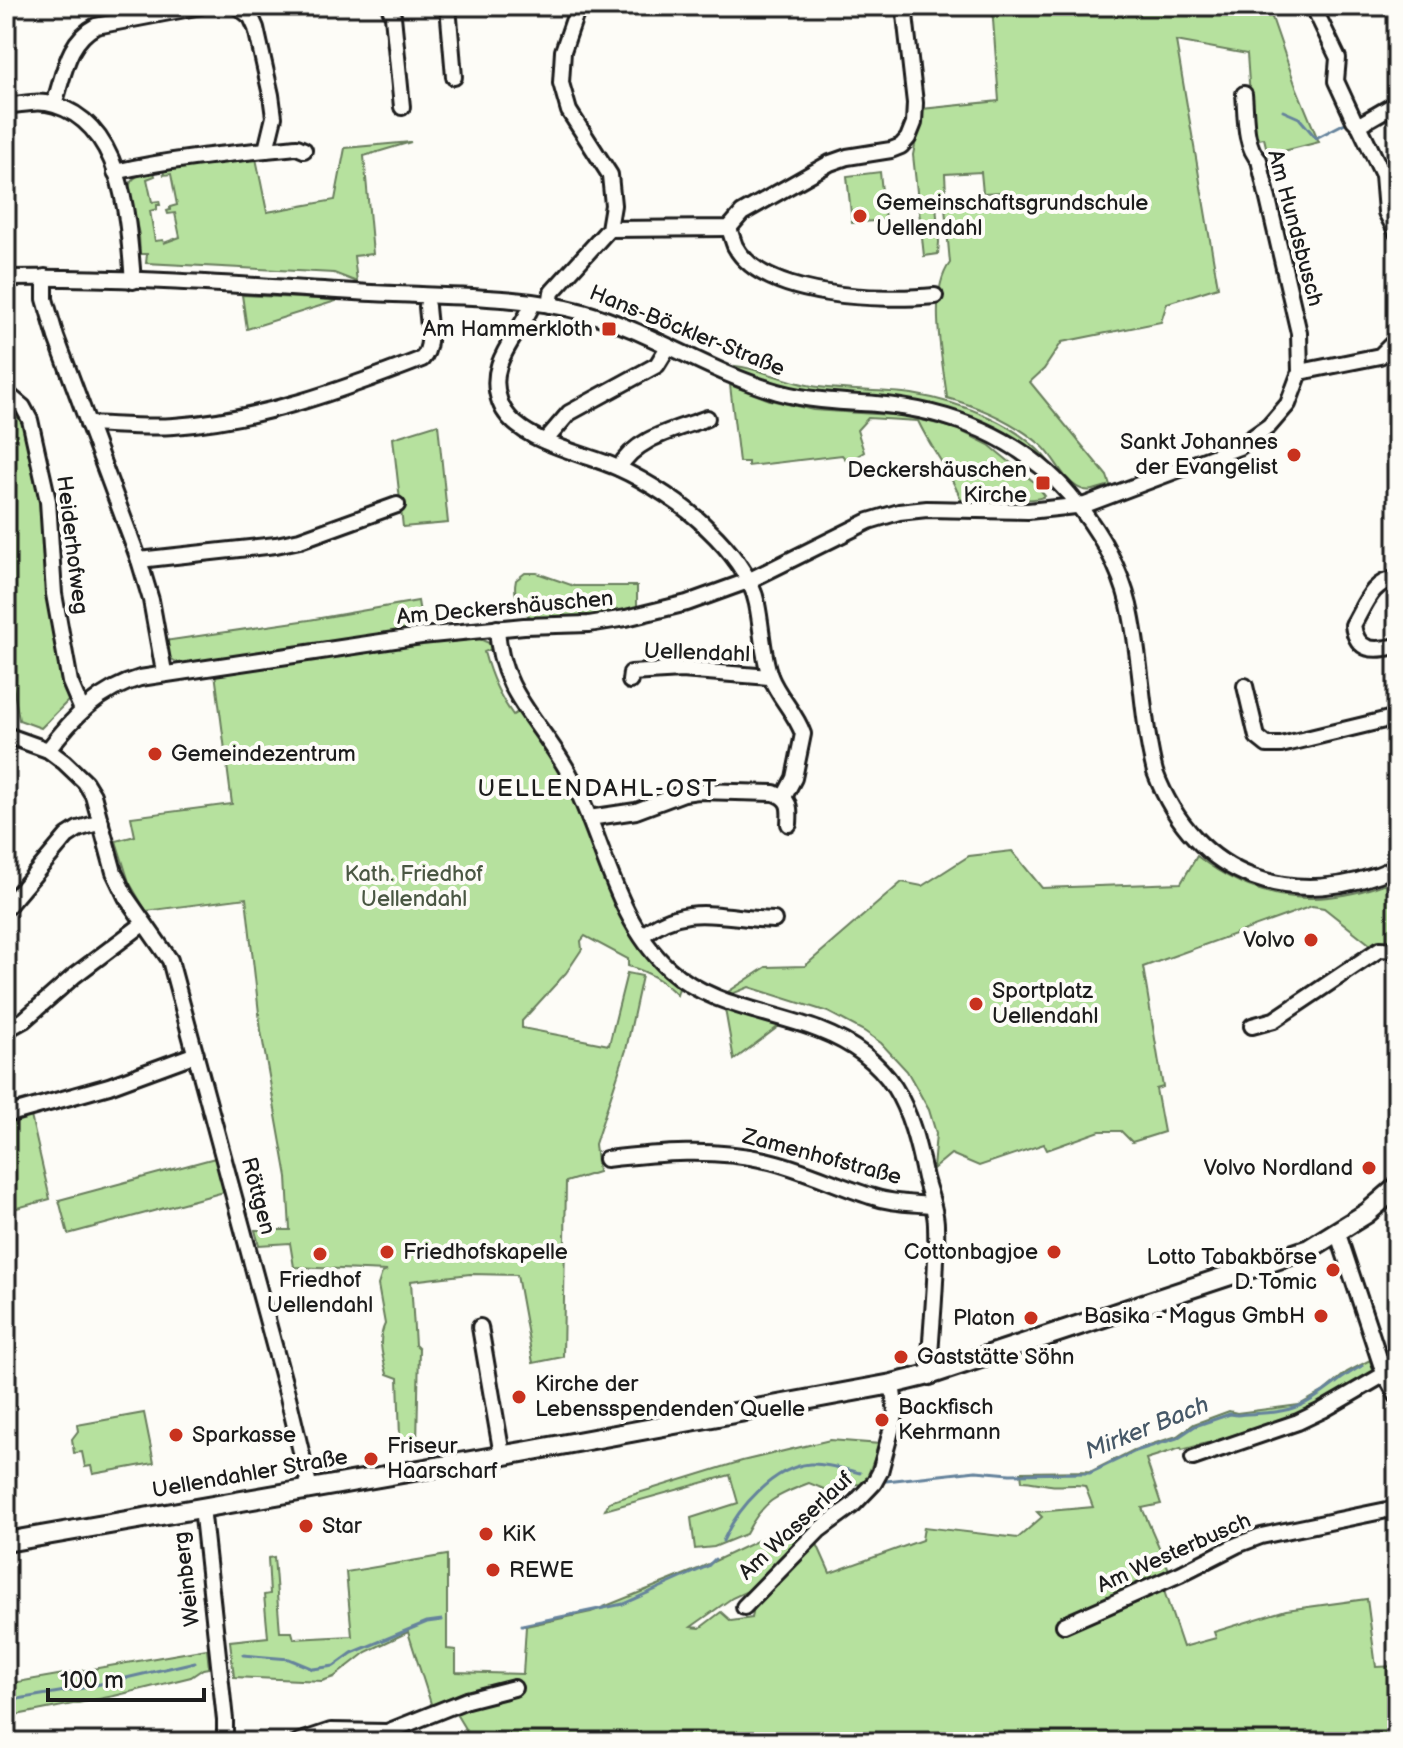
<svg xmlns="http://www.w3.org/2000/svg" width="1403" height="1748" font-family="'Balsamiq Sans',sans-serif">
	<rect width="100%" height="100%" fill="#fdfcf7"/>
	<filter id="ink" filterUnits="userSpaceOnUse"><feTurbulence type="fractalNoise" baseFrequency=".0125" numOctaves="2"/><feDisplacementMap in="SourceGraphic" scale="16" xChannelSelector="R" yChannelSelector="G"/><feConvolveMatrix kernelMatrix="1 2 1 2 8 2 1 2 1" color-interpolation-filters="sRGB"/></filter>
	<g filter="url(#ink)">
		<g fill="#b6e19e" stroke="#697e5d" stroke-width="2">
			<path d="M992,6h276l27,78 24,58 -51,13 -4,-17 -11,2 -6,-86 -71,-13 42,246 -51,16 -6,19 -99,20 -18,27 -14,13 77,94 4,12 -3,1 -1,-3c-11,3 -19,8 -30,1 -16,-10 -22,-30 -36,-42 -26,-22 -61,-38 -94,-47 -4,-37 -20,-105 3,-135l-5,-55 58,-5v-11l-20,1 -2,-21 -36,2 1,19 -6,10 -4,1 3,38 -1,12 -14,2 -11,-101 9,-46 77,-8z"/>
			<path d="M411,142l-47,14 9,98 -19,2 3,26 -23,-9 -188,-10 1,-9h-7l-1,-19 -10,-47c2,-13 13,-14 25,-16l1,4 -8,3 5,23 7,-1 1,4h-3v4l-7,2 5,30 8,-1 1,3 16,-6 -5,-24 -7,1 -1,-3 3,-1v-3l7,-2 -6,-31 -7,1 -1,-5 93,-12 11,54 68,-12 10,-52z"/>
			<path d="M880,172l5,48 -33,3 -5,-47z"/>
			<path d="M242,295l94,5v1l-89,28z"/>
			<path d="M735,366c29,3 55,18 84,21 31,4 62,3 93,7 49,8 110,30 140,72l-53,-35 -42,-19 -41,-10 -69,-5 -66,-10 -44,-16z"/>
			<path d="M730,385l40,15 43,10 93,6 51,13 32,16 45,37 11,14c-12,8 -64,0 -84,4 -11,-30 -30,-51 -43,-79l-50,-3 -11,12 7,22 -11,7 -3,5 -8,-9 -94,11v-4h-9z"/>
			<path d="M6,396l19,17 19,80 26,206 -29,29 -22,-8 -13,-75z"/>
			<path d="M438,424l10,99 -45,4 -10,-89z"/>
			<path d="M525,573h12l37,13h63v23l-46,8 -56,3c-14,-8 -23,-24 -19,-40z"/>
			<path d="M418,601l4,24 -5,5 -235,34c-14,-4 -16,-11 -18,-23l145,-21z"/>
			<path d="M475,637l14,6 3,6 -8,3c6,22 15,44 29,63l8,-5c19,28 38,54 52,84 21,47 33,99 59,143 12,19 30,34 48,48l-3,10c-15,-15 -28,-23 -49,-29v-7l-43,-23 -4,5 1,8 -16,24 -44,48v7l87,17 18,-72 15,3 -16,74 -31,94 3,28 -32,10 -3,175 -30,6 -16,-88 -47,-1 -59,7 4,64 4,4 -2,95 -3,3 -12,-5 -2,-4 -2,-60 -11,-4c-4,-16 -10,-34 -2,-50l-7,-39 4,-12 5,-2 -93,-4 -4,-24 -31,2 -4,-15h35l-3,-53 -26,-146 -15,-133 -100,13 -17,-29 -13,-41 19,-5 -4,-19 101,-13 -17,-131z"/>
			<path d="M1012,851l30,37 139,-5 16,-27c63,49 127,53 200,23v66l-25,1 -48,-38 -12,-2 -169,61 20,120 -7,2 8,43 -32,10 -11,-11h-21l-53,19 -3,-6 -65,22 -28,-12 -18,15 3,-36 -7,-23 -22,-39 -26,-28 -17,-12 -36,-19 -79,-25 -17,7 -4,-2 38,-25 39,-1 97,-84 20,4 47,-30z"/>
			<path d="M725,1009l54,17 -45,34z"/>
			<path d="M31,1116l19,83 -44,12v-89z"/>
			<path d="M215,1158l9,34 -156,42 -9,-34z"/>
			<path d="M1370,1360l1,4 6,-2 -2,11 -52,33 -93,35 -23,2 -25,7 -1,-2 -35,11 15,45 -19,4 28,64 -10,7 23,68 33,-9 -2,-6 72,-22 81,-11 9,68 21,-1v76h-924l-23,-38 -17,6 -25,-78 -42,20 -32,25 -12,4 -88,-4 -4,-36 38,-4 -4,-42 6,-1 -2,-36 6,-1 6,75h12l2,7 58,-3 -6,-64 101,-17v94l9,1v22l67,2 3,-48 65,-14 107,-43 145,-69 7,4 -98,85 -20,9 -41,29 9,1 21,-16 10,9 21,-3 3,-18 59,-63 16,36 92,-33 2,-13 94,11 24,-21 -5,-5 56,-5 -8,-21c-13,-3 -24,1 -35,-1 -10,-1 -18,-4 -28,-4l-1,-9 71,-1 42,-21 43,-14 17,-12 35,-13 8,2 62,-8 25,-14 23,-19z"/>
			<path d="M144,1413l10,50 -61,11 -2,-8 -6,1 -3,-15 -8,1 -2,-14 6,-8 -1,-6z"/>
			<path d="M830,1440l50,4 -16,41 -9,-1 -26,7 -20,-8c-34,13 -46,18 -63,51l-32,13 -19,2 -4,-31 47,-15 -8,-28 -125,35 4,-8 133,-41z"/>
			<path d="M207,1649l2,19 -6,1 -12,8 -77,19 -108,21v-33z"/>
		</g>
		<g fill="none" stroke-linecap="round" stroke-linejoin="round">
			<g stroke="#65839c" stroke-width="3">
				<path d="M1283,111l16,7 17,20 31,-16"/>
				<path d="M1389,1351l8,-4"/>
				<path d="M886,1481l90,-10 34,3 80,-1 46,-22 41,-13 18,-12 35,-12 7,1c19,-2 44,-1 62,-9 24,-9 40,-29 63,-40"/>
				<path d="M723,1541c14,-32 50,-74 87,-77 16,-1 34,5 50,9"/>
				<path d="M522,1625l101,-21 85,-38 7,-7"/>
				<path d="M243,1655l46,4 24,10 21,-3 18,-13 75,-31 15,-2"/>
				<path d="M6,1701l77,-13 112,-26"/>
			</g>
			<g stroke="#1c1c1c" stroke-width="20">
				<g id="minor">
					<path d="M237,6l14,11 5,11 15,67 3,22 -8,33"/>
					<path d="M389,6l4,10 9,91"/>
					<path d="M448,6l6,71"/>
					<path d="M1313,6l25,52 -2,23 18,39 5,5 38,-22"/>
					<path d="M54,104c10,-29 13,-63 42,-78l105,-20"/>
					<path d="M6,106c16,-2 33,-6 49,-1 70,21 73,118 78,176"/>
					<path d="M1359,125l24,50 3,37 11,21"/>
					<path d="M115,172c60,-14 121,-19 182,-25l7,3"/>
					<path d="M729,228c2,6 4,13 6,18 28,53 149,55 200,50"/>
					<path d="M609,229l120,-1 13,-15 88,-50 17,-6 44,-7 10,-4 7,-8 6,-15 1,-20 -11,-97"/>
					<path d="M45,277v22l11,38 83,223 12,40 13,72"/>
					<path d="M6,278c122,-2 245,8 366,15 68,4 146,1 211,19 68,19 127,61 195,80 32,9 65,10 98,12 74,6 143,33 193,90 27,32 50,70 60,111 13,55 12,113 26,167 40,107 140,141 242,95"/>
					<path d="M533,303c-14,34 -48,59 -33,99 14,40 83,50 118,66 29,13 68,38 90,61 20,19 44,48 49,75 5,24 5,49 13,72 8,21 26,37 33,58l-9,44 -10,19"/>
					<path d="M550,305l2,-13 57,-63 4,-24 -3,-30 -41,-64 -8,-28 2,-32 12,-35 6,-10"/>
					<path d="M1300,372l80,-16 17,-17"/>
					<path d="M6,393l17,14 7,13 18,81 6,93 16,88 12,28"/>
					<path d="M88,424c29,1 58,4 86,2 86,-6 168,-36 248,-67 12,-13 6,-36 5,-53"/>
					<path d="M545,441l24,-28 88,-48 11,-18"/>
					<path d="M619,468c17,-31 57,-38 88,-50"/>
					<path d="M139,560l137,-15 24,-5 97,-35"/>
					<path d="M1397,579c-25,1 -32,26 -44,46 4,28 22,26 44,21"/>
					<path d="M497,628c3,66 46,95 74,149 33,63 44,143 98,192 41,37 101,42 150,61 75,29 91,75 106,148 4,15 11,32 11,47 2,49 -5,101 -7,150"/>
					<path d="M630,681l1,-8 51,-3 88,7"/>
					<path d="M1245,686l12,51 10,8h14l116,-28"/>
					<path d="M6,735l42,15 16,12 21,20 8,13 21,77 12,25 44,63 118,437 22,92"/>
					<path d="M48,750c25,-33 51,-60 92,-72l281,-42 103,-10 65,-2 37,-6 61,-15 61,-22 121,-60 30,-9 28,-3 101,2 57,-6 154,-58 30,-21 19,-22 12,-32 -1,-39 -40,-173c-15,-14 -13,-47 -15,-66"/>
					<path d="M589,818l47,-7 48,-18 14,-2 76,2c17,6 16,15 15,31"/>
					<path d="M6,908l61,-72 11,-7 23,-7"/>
					<path d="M642,936c43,-36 83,-17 132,-16"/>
					<path d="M1252,1026l22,-6 106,-71 17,1"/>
					<path d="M6,1030l18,-10 50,-44 69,-52"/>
					<path d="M6,1115l103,-29 87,-32"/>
					<path d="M606,1159c53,-6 107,-11 159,1 37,8 70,25 105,36 20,7 40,7 61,9"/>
					<path d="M1338,1234l46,139 13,23"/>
					<path d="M480,1327l22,128"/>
					<path d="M1193,1458l105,-36 25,-12 74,-43"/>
					<path d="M202,1507l23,213v22"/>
					<path d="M744,1607l75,-77 34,-25 21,-22 6,-11 16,-60 -4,-28"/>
					<path d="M1064,1625l116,-51 57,-29 24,-9 136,-28"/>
					<path d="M298,1742l33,-11 56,1 80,-32 47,-12"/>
				</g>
			</g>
			<g stroke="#1c1c1c" stroke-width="24">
				<path id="major" d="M6,1542l522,-91 364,-67 37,-9 380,-126 58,-36 30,-26"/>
			</g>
			<use href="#minor" stroke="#fdfcf7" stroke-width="14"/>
			<use href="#major" stroke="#fdfcf7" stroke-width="18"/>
		</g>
	</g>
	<g fill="#c8321e" stroke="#fdfcf7" stroke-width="3">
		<circle cx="860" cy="216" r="8"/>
		<rect x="601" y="321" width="16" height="16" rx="4"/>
		<circle cx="1294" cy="455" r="8"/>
		<rect x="1035" y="475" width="16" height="16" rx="4"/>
		<circle cx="155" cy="754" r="8"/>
		<circle cx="1311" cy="940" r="8"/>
		<circle cx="976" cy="1004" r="8"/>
		<circle cx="1369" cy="1168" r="8"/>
		<circle cx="387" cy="1252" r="8"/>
		<circle cx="1054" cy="1252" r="8"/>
		<circle cx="320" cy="1254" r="8"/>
		<circle cx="1333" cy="1270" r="8"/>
		<circle cx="1321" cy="1316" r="8"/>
		<circle cx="1031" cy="1318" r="8"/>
		<circle cx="901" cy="1357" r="8"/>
		<circle cx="519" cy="1397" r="8"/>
		<circle cx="882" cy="1420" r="8"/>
		<circle cx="176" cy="1435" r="8"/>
		<circle cx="371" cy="1459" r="8"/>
		<circle cx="306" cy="1526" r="8"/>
		<circle cx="486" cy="1534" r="8"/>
		<circle cx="493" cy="1570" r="8"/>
	</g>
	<g text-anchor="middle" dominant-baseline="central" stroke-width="8" stroke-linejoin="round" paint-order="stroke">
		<g font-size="22" fill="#1c1c1c" stroke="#fdfcf7" text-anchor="start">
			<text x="876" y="203">Gemeinschaftsgrundschule<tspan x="876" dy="25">Uellendahl</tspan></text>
			<text x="593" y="329" text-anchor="end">Am Hammerkloth</text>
			<text x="1278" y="442" text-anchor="end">Sankt Johannes<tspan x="1278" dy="25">der Evangelist</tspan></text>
			<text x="1027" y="470" text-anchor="end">Deckershäuschen<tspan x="1027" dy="25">Kirche</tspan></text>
			<text x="171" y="754">Gemeindezentrum</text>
			<text x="1295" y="940" text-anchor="end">Volvo</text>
			<text x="992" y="991">Sportplatz<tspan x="992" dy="25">Uellendahl</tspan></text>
			<text x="1353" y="1168" text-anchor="end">Volvo Nordland</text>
			<text x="403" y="1252">Friedhofskapelle</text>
			<text x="1038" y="1252" text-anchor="end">Cottonbagjoe</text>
			<text x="1317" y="1257" text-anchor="end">Lotto Tabakbörse<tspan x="1317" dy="25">D. Tomic</tspan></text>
			<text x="320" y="1280" text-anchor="middle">Friedhof<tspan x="320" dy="25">Uellendahl</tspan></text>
			<text x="1305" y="1316" text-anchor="end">Basika - Magus GmbH</text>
			<text x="1015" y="1318" text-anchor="end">Platon</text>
			<text x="917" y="1357">Gaststätte Söhn</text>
			<text x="535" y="1384">Kirche der<tspan x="535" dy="25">Lebensspendenden Quelle</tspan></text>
			<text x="898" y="1407">Backfisch<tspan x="898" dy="25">Kehrmann</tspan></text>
			<text x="192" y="1435">Sparkasse</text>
			<text x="387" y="1446">Friseur<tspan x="387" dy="25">Haarscharf</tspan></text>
			<text x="322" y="1526">Star</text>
			<text x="502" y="1534">KiK</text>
			<text x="509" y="1570">REWE</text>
		</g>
		<g font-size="22" fill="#1c1c1c" stroke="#fdfcf7">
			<text transform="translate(1295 228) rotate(75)">Am Hundsbusch</text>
			<text transform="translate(687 331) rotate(22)">Hans-Böckler-Straße</text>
			<text transform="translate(72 545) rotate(83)">Heiderhofweg</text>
			<text transform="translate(505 608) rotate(-5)">Am Deckershäuschen</text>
			<text transform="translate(697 653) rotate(2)">Uellendahl</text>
			<text transform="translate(822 1157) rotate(15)">Zamenhofstraße</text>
			<text transform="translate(258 1196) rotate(75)">Röttgen</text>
			<text transform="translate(250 1474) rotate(-10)">Uellendahler Straße</text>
			<text transform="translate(796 1526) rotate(-43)">Am Wasserlauf</text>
			<text transform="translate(1174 1553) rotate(-24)">Am Westerbusch</text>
			<text transform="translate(187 1579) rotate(-97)">Weinberg</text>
		</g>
		<g font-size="22" fill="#4a5743" stroke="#fdfcf7">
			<text x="414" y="874">Kath. Friedhof<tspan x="414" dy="25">Uellendahl</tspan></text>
		</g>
		<g font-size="24" letter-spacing="2" fill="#1c1c1c" stroke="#fdfcf7">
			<text x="598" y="788">UELLENDAHL-OST</text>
		</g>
		<g font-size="24" font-style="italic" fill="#465867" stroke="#fdfcf7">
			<text transform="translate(1147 1428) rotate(-22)">Mirker Bach</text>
		</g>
	</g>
	<rect width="1403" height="1748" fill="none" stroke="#fdfcf7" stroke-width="32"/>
	<rect x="16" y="16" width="1371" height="1716" fill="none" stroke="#1c1c1c" stroke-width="3" filter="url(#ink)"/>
	<path d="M48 1688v12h156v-12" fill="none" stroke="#1c1c1c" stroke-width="4"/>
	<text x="60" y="1688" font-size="24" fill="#1c1c1c" stroke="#fdfcf7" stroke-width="6" paint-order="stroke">100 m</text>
</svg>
